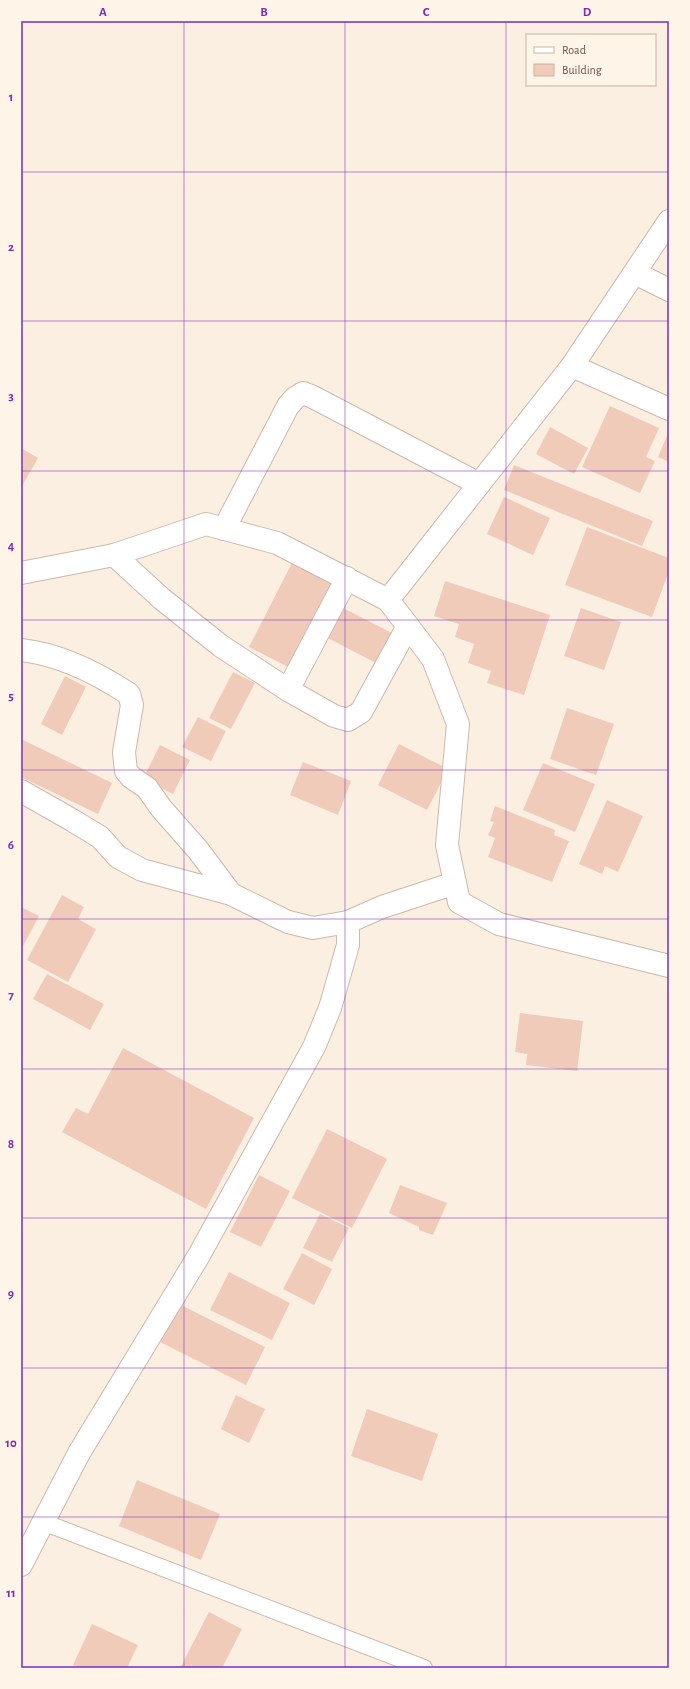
<svg xmlns="http://www.w3.org/2000/svg" width="690" height="1689" font-family="'Alegreya Sans',sans-serif">
	<rect width="100%" height="100%" fill="#fbefe2"/>
	<g fill="#f0cbba">
		<path d="M610,406l49,22 -13,29 9,4 -15,32 -58,-26z"/>
		<path d="M550,427l38,21 -14,26 -38,-20z"/>
		<path d="M669,431v31l-11,-5z"/>
		<path d="M21,448l17,10 -17,30z"/>
		<path d="M514,465l139,56 -11,25 -138,-56z"/>
		<path d="M504,497l46,21 -17,37 -46,-21z"/>
		<path d="M587,527l82,31v13l-17,46 -87,-32z"/>
		<path d="M296,555l45,23 -47,92 -45,-23z"/>
		<path d="M445,581l105,34 -26,80 -37,-12 4,-12 -23,-8 6,-19 -19,-7 4,-13 -25,-8z"/>
		<path d="M339,606l55,28 -16,30 -54,-28z"/>
		<path d="M581,608l40,14 -17,48 -40,-14z"/>
		<path d="M233,672l22,11 -24,46 -22,-11z"/>
		<path d="M65,676l21,11 -24,48 -21,-11z"/>
		<path d="M567,708l47,16 -18,51 -46,-16z"/>
		<path d="M198,717l28,14 -15,30 -29,-14z"/>
		<path d="M21,739l91,44 -14,31 -77,-37z"/>
		<path d="M399,744l49,25 -21,41 -49,-25z"/>
		<path d="M160,745l30,15 -17,34 -30,-15z"/>
		<path d="M303,762l48,19 -13,34 -48,-20z"/>
		<path d="M543,763l52,21 -20,48 -52,-22z"/>
		<path d="M607,800l36,16 -25,56 -13,-6 -3,8 -23,-10z"/>
		<path d="M495,806l60,24 -1,5 15,6 -17,41 -64,-25 7,-19 -7,-3 6,-13 -4,-1z"/>
		<path d="M62,895l22,12 -6,12 18,10 -28,53 -41,-22z"/>
		<path d="M21,907l18,9 -18,34z"/>
		<path d="M47,974l57,30 -14,26 -57,-31z"/>
		<path d="M520,1013l63,8 -6,50 -51,-6 1,-11 -12,-2z"/>
		<path d="M123,1048l131,70 -48,91 -144,-77 14,-24 12,6z"/>
		<path d="M327,1129l60,30 -35,69 -60,-30z"/>
		<path d="M259,1175l31,16 -29,56 -31,-15z"/>
		<path d="M400,1185l47,18 -14,32 -14,-5v-3l-30,-14z"/>
		<path d="M320,1214l29,14 -17,34 -29,-14z"/>
		<path d="M302,1253l30,16 -18,36 -31,-16z"/>
		<path d="M229,1272l61,31 -18,37 -62,-30z"/>
		<path d="M177,1303l88,44 -19,38 -88,-44z"/>
		<path d="M236,1395l29,14 -16,34 -28,-14z"/>
		<path d="M367,1409l71,25 -16,47 -71,-25z"/>
		<path d="M137,1480l83,34 -19,46 -82,-34z"/>
		<path d="M209,1612l33,17 -20,39h-42z"/>
		<path d="M92,1624l46,21 -11,23h-48l-6,-3z"/>
	</g>
	<g fill="none" stroke-linecap="round" stroke-linejoin="round">
		<g stroke="#ceb8ac" stroke-width="18">
			<path id="lane" d="M43,1522l381,146"/>
		</g>
		<g stroke="#ceb8ac" stroke-width="24">
			<g id="street">
				<path d="M635,273l34,17"/>
				<path d="M572,366l97,43"/>
				<path d="M224,529l64,-123 7,-8 8,-5 10,4 166,87"/>
				<path d="M114,555l48,44 59,47 67,44 46,26 14,4 13,-8 47,-86"/>
				<path d="M21,573l93,-18 92,-31 71,19 111,57 45,59 25,65 -11,121 12,57 40,22 170,42"/>
				<path d="M388,600l184,-234 97,-145"/>
				<path d="M21,650c38,4 76,23 108,44l3,11 -8,47 2,19 5,6 16,11 14,20 37,42 33,44"/>
				<path d="M288,690l59,-112"/>
				<path d="M21,791l51,29 28,17 18,20 24,13 89,24 57,28 25,6 35,-6"/>
				<path d="M21,1565l58,-112 119,-196 116,-210 16,-39 18,-63v-23l34,-15 73,-24"/>
			</g>
		</g>
		<use href="#lane" stroke="#fff" stroke-width="16"/>
		<use href="#street" stroke="#fff" stroke-width="22"/>
	</g>
	<path fill="none" stroke="#7b2cbf" stroke-width="1" stroke-opacity="0.55" d="M184,21v1647M345,21v1647M506,21v1647M21,172h648M21,321h648M21,471h648M21,620h648M21,770h648M21,919h648M21,1069h648M21,1218h648M21,1368h648M21,1517h648"/>
	<rect width="690" height="1689" fill="none" stroke="#fef4e7" stroke-width="44"/>
	<rect x="526" y="34" width="130" height="52" fill="#fef4e7" stroke="#c6b4a8"/>
	<rect x="534" y="47" width="20" height="6" fill="#ffffff" stroke="#c6b4a8"/>
	<text x="562" y="54" font-size="12" fill="#715449">Road</text>
	<rect x="534" y="64" width="20" height="12" fill="#f0cbba" stroke="#c6b4a8"/>
	<text x="562" y="74" font-size="12" fill="#715449">Building</text>
	<rect x="22" y="22" width="646" height="1645" fill="none" stroke="#7b2cbf" stroke-width="1.5"/>
	<g font-size="13" text-anchor="middle" font-weight="bold" fill="#7b2cbf">
		<text x="103" y="16">A</text>
		<text x="264" y="16">B</text>
		<text x="426" y="16">C</text>
		<text x="587" y="16">D</text>
		<text x="11" y="101">1</text>
		<text x="11" y="251">2</text>
		<text x="11" y="400">3</text>
		<text x="11" y="550">4</text>
		<text x="11" y="700">5</text>
		<text x="11" y="849">6</text>
		<text x="11" y="999">7</text>
		<text x="11" y="1148">8</text>
		<text x="11" y="1298">9</text>
		<text x="11" y="1447">10</text>
		<text x="11" y="1597">11</text>
	</g>
</svg>
